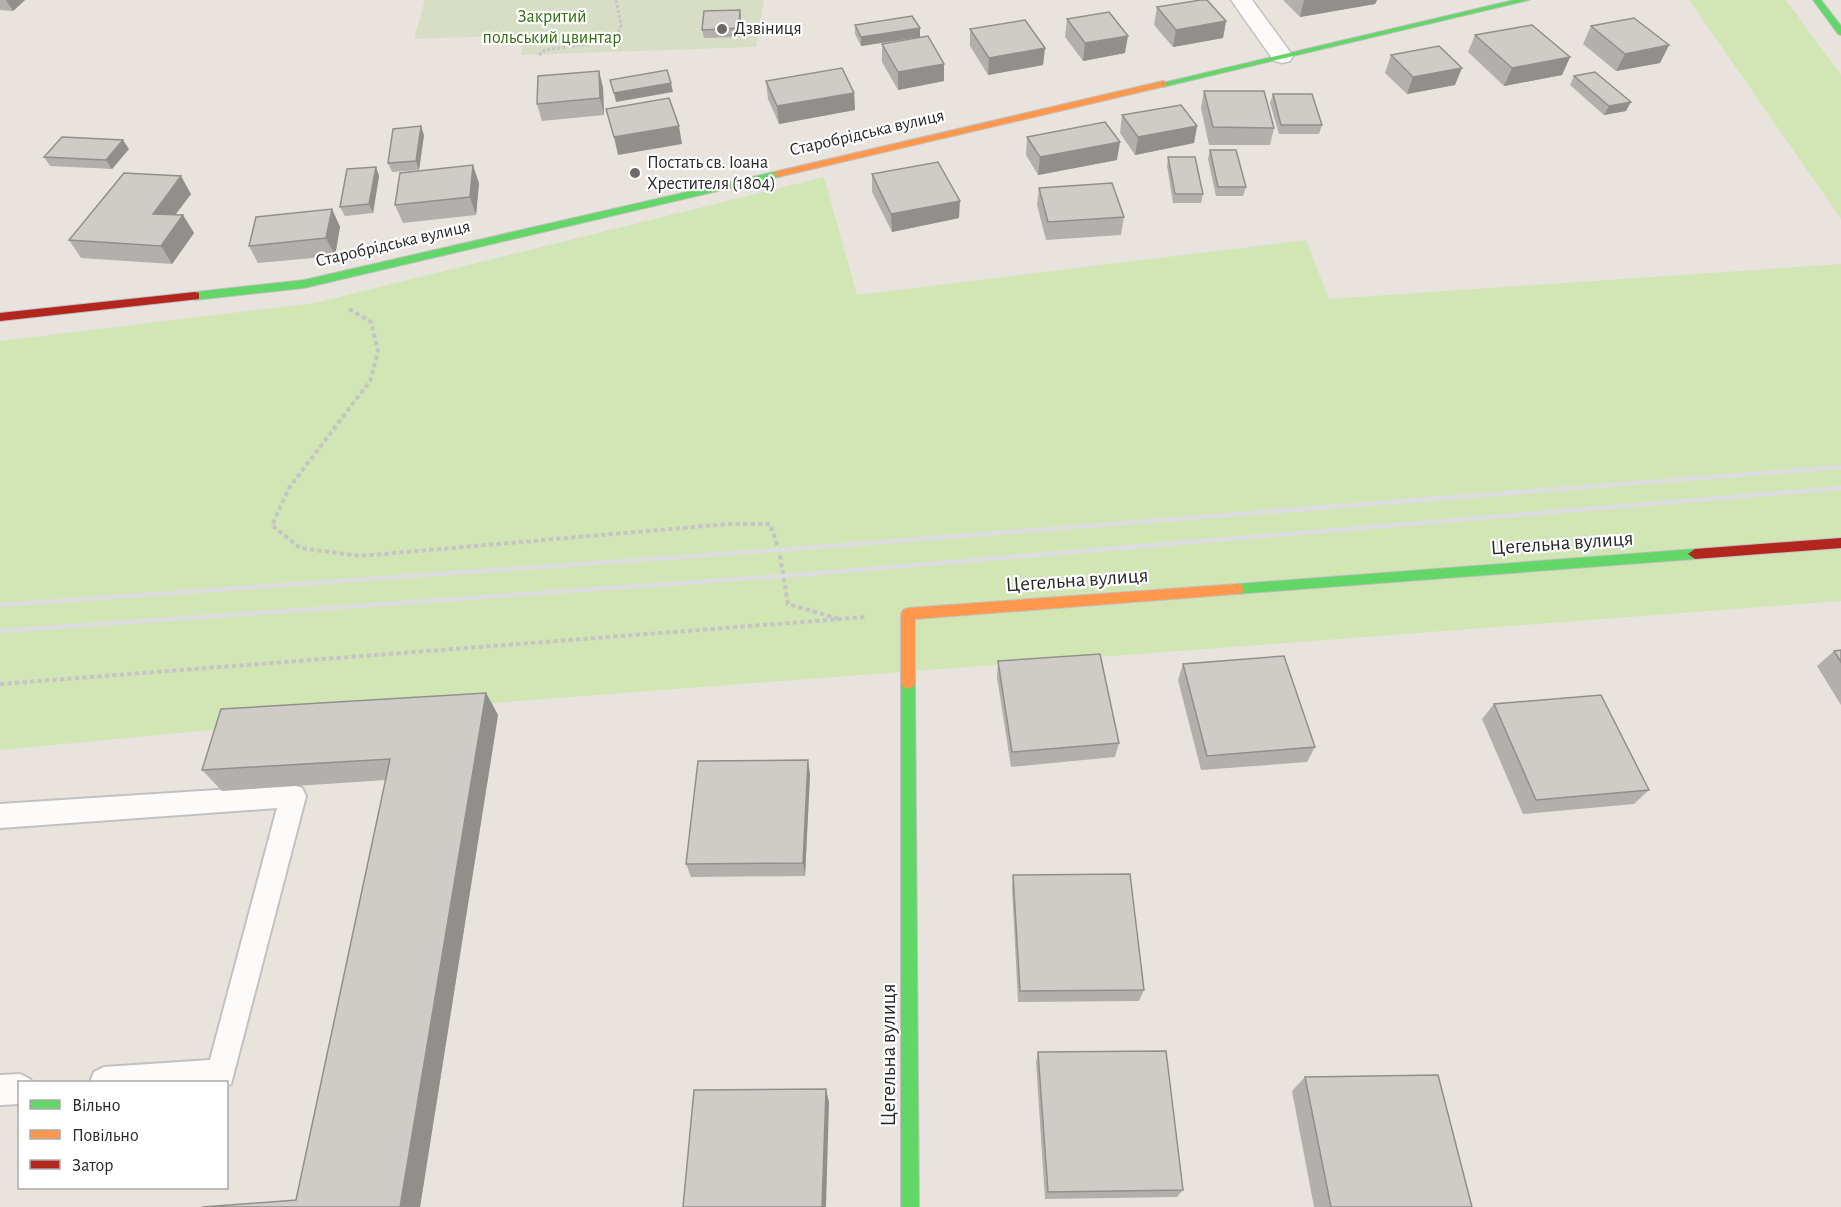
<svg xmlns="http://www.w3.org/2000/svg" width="1841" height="1207" font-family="'Alegreya Sans',sans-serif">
	<rect width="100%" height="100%" fill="#e9e3de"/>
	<g fill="#d1e6b4">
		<path d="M1689,0h97l55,75v144z"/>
		<path d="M824,177l33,118 449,-55 23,59 512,-35v337l-1324,100 -517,49v-409l315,-38z"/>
	</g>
	<path fill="#d8dec5" d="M425,0h339l-8,47 -235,8 2,-20 -109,4z"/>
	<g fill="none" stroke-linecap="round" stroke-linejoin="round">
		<g stroke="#c2c1c1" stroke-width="4">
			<g id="lane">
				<path d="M293,785l9,3 4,8 -75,288 -5,2v-4h-136l4,-10 10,-5 106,-7 67,-252 -277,20v-24z"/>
				<path d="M20,1074l10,5 2,3h-12v22l-20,1v-30z"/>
			</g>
		</g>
		<g stroke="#c2c1c1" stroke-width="3">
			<path id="street" d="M1231,0h21l41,56 -3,5 -8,2 -8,-2z"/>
		</g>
		<g stroke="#c2c1c1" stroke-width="2">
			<g id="fast">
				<path d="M1514,0h15l-366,87 -5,-3z"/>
				<path d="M1813,0h8l20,26v9l-3,-1z"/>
				<path d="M778,171l5,3 -1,2 -478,112 -109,12 -5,-4 5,-4 109,-12z"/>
				<path d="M1695,549l7,5 -7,5 -458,35 -5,-1 -2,-4 2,-4 5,-1z"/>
				<path d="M908,677l5,2 2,4 4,524h-18v-524l2,-4z"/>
			</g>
		</g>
		<g stroke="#c2c1c1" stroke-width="2">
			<g id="slow">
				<path d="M1163,81l3,1v4l-388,91 -5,-3 5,-3z"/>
				<path d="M1237,584l5,1 2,4 -2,4 -5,1 -322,25v64l-2,4 -5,2 -5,-2 -2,-4v-69l2,-4 5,-2z"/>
			</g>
		</g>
		<g stroke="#c2c1c1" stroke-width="2">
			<g id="jam">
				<path d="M195,292l4,1v6l-199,22v-8z"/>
				<path d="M1841,538v10l-146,11 -7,-5 7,-5z"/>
			</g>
		</g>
		<path stroke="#c6c5c5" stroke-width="3" stroke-dasharray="3 2" stroke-linecap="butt" d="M539,55l6,-5 58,-8 14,-7 4,-10 -5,-25"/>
		<g stroke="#c6c5c5" stroke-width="4" stroke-dasharray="4.5 3" stroke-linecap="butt">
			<path d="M349,309l22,13 7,29 -8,30 -81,107 -17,37 28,23 60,8 368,-32h42l9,26 9,54 51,15"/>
			<path d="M0,684l867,-67"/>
		</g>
		<use href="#lane" fill="#fcfbfa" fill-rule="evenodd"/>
		<use href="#street" fill="#fcfbfa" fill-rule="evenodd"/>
		<use href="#fast" fill="#63d668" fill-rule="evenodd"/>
		<use href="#slow" fill="#ff974d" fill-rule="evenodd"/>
		<use href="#jam" fill="#b3261e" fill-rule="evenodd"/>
		<g stroke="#dddddf" stroke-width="4.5">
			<path d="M0,605l779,-55 1062,-83"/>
			<path d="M0,631l783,-55 1058,-88"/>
		</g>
	</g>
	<g fill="#b2afac">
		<path d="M0,0h25l-12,11 -13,-1z"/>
		<path d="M1283,0h94l-2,4 -75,13z"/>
		<path d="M1157,7l69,14 -3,17 -50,9 -19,-22z"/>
		<path d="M741,19l-1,18 -36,1 -2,-8z"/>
		<path d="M1067,19l58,34 -42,8 -18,-24z"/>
		<path d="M855,25l65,12 -59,9 -6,-12z"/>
		<path d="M1591,26l78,19 -9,18 -44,8 -33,-27z"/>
		<path d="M970,29l75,19 -2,17 -55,10 -18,-29z"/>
		<path d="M1475,35l95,22 -8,18 -58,11 -36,-34z"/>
		<path d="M882,44l62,20v17l-46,9 -16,-28z"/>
		<path d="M1391,55l64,30 -48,9 -22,-21z"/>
		<path d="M599,71l4,17 1,27 -62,6 -5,-17z"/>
		<path d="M1574,76l52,35 -22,4 -34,-30z"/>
		<path d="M766,81l88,12 1,17 -76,14 -11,-25z"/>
		<path d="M1204,91l70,37 -4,17h-61l-8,-37z"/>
		<path d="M1273,94l49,31 -3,9h-40l-9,-31z"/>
		<path d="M1122,115l75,11 -3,17 -59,12 -15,-22z"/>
		<path d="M424,135l-5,35 -27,2 -4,-9z"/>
		<path d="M1027,137l90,23 -79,15 -12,-20z"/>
		<path d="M129,149l-17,20 -62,-3 -6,-9z"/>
		<path d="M1210,150l36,37 -3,9h-27l-8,-37z"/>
		<path d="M1168,157l35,37 -2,9h-28l-6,-37z"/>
		<path d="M376,167l3,9 -6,37 -28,3 -5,-9z"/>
		<path d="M872,174l87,44 -67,14 -20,-40z"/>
		<path d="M479,183l-3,32 -73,8 -8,-18z"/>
		<path d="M1039,188l85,29 -3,18 -75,5 -9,-35z"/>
		<path d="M191,194l-16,21h8l11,18 -22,31 -91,-6 -12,-18z"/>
		<path d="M332,209l8,18 -5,29 -77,7 -9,-17z"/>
		<path d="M1841,650v55l-24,-39 17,-15z"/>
		<path d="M998,661l121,82 -4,14 -104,10 -14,-90z"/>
		<path d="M1183,664l132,83 -8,15 -106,8 -23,-90z"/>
		<path d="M486,693l12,22 -78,492h-218l94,-7 90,-420 -164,11 -20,-21z"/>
		<path d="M1494,704l155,86 -15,14 -111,10 -41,-95z"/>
		<path d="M810,774l-5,102 -114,1 -5,-13z"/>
		<path d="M1013,875l131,115 -5,11 -121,1 -6,-114z"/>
		<path d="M1038,1052l145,138 -6,7 -132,2 -9,-137z"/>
		<path d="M1305,1077l167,130h-158l-22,-116z"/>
	</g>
	<g fill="#918f8c">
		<path d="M6,0h19l-12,11z"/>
		<path d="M1304,0h73l-2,4 -75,13z"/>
		<path d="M740,10l1,9 -1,18 -1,-9z"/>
		<path d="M1226,21l-3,17 -50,9 3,-17z"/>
		<path d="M920,28v9l-59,9v-9z"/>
		<path d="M1128,36l-3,17 -42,8 2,-18z"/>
		<path d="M1669,45l-9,18 -44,8 9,-17z"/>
		<path d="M1045,48l-2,17 -55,10 1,-17z"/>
		<path d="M1570,57l-8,18 -58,11 8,-18z"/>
		<path d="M944,64v17l-46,9v-18z"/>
		<path d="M1462,68l-7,17 -48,9 6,-17z"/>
		<path d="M599,71l4,17 1,27 -4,-17z"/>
		<path d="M671,83l2,9 -57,10 -2,-9z"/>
		<path d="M854,93l1,17 -76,14 -2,-18z"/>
		<path d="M1631,102l-5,9 -22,4 5,-9z"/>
		<path d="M421,126l3,9 -5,35 -3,-9z"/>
		<path d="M679,126l3,18 -64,11 -4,-18z"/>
		<path d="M1197,126l-3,17 -59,12 3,-18z"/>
		<path d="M123,140l6,9 -17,20 -6,-9z"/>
		<path d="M1120,142l-3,18 -79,15 2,-18z"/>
		<path d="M473,165l6,18 -3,32 -6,-18z"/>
		<path d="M376,167l3,9 -6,37 -4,-9z"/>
		<path d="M181,176l10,18 -28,37 -10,-17z"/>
		<path d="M960,201l-1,17 -67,14 -1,-18z"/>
		<path d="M332,209l8,18 -5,29 -9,-18z"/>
		<path d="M183,215l11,18 -22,31 -11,-18z"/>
		<path d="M486,693l12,22 -78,492h-20z"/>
		<path d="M808,760l2,14 -5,102 -2,-13z"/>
		<path d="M826,1089l3,13 -3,105h-4z"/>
	</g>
	<g fill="#cfccc8" stroke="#918f8c" stroke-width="1.5">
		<path d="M1201,0h6l19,21 -50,9 -19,-23z"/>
		<path d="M740,10l-1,18 -37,2 2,-19z"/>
		<path d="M1109,12l19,24 -43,7 -18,-24z"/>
		<path d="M912,16l8,12 -59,9 -6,-12z"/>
		<path d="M1634,18l35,27 -44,9 -34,-28z"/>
		<path d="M1025,20l20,28 -56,10 -19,-29z"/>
		<path d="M1532,25l38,32 -58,11 -37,-33z"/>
		<path d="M928,36l16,28 -46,8 -16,-28z"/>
		<path d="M1439,46l23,22 -49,9 -22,-22z"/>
		<path d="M842,68l12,25 -77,13 -11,-25z"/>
		<path d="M667,70l4,13 -57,10 -4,-13z"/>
		<path d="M599,71l1,27 -63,6 1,-28z"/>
		<path d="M1595,72l36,30 -22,4 -35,-30z"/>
		<path d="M1204,91h60l10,37 -61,-1z"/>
		<path d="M1273,94h39l10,31h-41z"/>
		<path d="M669,98l10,28 -65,11 -8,-28z"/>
		<path d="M1181,105l16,21 -59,11 -16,-22z"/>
		<path d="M1105,122l15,20 -80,15 -13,-20z"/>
		<path d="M421,126l-5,35 -28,2 5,-34z"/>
		<path d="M62,137l61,3 -17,20 -62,-3z"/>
		<path d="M1210,150h26l10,37h-28z"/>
		<path d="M1168,157h27l8,37h-28z"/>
		<path d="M938,162l22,39 -69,13 -19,-40z"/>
		<path d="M473,165l-3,32 -75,8 5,-32z"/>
		<path d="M376,167l-7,37 -29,3 7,-38z"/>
		<path d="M124,173l57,3 -28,38 30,1 -22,31 -92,-6z"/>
		<path d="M1112,183l12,34 -76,5 -9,-34z"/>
		<path d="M332,209l-6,29 -77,8 7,-29z"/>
		<path d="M1841,650v12l-7,-11z"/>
		<path d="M1100,654l19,89 -107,9 -14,-91z"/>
		<path d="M1284,656l31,91 -108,9 -24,-92z"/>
		<path d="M486,693l-86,514h-198l94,-7 94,-441 -188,11 19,-61z"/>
		<path d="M1601,695l48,95 -113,10 -42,-96z"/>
		<path d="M808,760l-5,103 -117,1 12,-103z"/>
		<path d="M1130,874l14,116 -124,1 -7,-116z"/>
		<path d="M1166,1051l17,139 -135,2 -10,-140z"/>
		<path d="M1438,1075l34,132h-141l-26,-130z"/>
		<path d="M826,1089l-4,118h-139l11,-117z"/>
	</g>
	<g fill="#6d6b69" stroke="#fff" stroke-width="2">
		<circle cx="722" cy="29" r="6"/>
		<circle cx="635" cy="173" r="6"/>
	</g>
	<g text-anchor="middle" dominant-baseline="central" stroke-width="4.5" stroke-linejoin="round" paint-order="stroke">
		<g font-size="18" fill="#346e13" stroke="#fff">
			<text x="552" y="17">Закритий<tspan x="552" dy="21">польський цвинтар</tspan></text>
		</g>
		<g font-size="18" fill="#2a2a2a" stroke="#fff" text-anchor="start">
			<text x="734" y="29">Дзвіниця</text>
			<text x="647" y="163">Постать св. Іоана<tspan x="647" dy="21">Хрестителя (1804)</tspan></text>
		</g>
		<g font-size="18" fill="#2a2a2a" stroke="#fff">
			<text transform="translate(867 133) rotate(-13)">Старобрідська вулиця</text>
			<text transform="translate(393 244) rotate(-13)">Старобрідська вулиця</text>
		</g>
		<g font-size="21" fill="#2a2a2a" stroke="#fff">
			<text transform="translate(1562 543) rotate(-4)">Цегельна вулиця</text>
			<text transform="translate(1077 580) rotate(-4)">Цегельна вулиця</text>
			<text transform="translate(888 1055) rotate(-90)">Цегельна вулиця</text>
		</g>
	</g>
	<rect x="18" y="1081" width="210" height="108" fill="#ffffff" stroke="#aaaaaa" stroke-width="1.5"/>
	<rect x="30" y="1100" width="30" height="9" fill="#63d668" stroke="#aaaaaa" stroke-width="1.5"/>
	<text x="72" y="1111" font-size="18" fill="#2a2a2a">Вільно</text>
	<rect x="30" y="1130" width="30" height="9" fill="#ff974d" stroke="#aaaaaa" stroke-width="1.5"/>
	<text x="72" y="1141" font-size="18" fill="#2a2a2a">Повільно</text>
	<rect x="30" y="1160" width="30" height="9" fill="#b3261e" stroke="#aaaaaa" stroke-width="1.5"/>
	<text x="72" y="1171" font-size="18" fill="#2a2a2a">Затор</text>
</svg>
